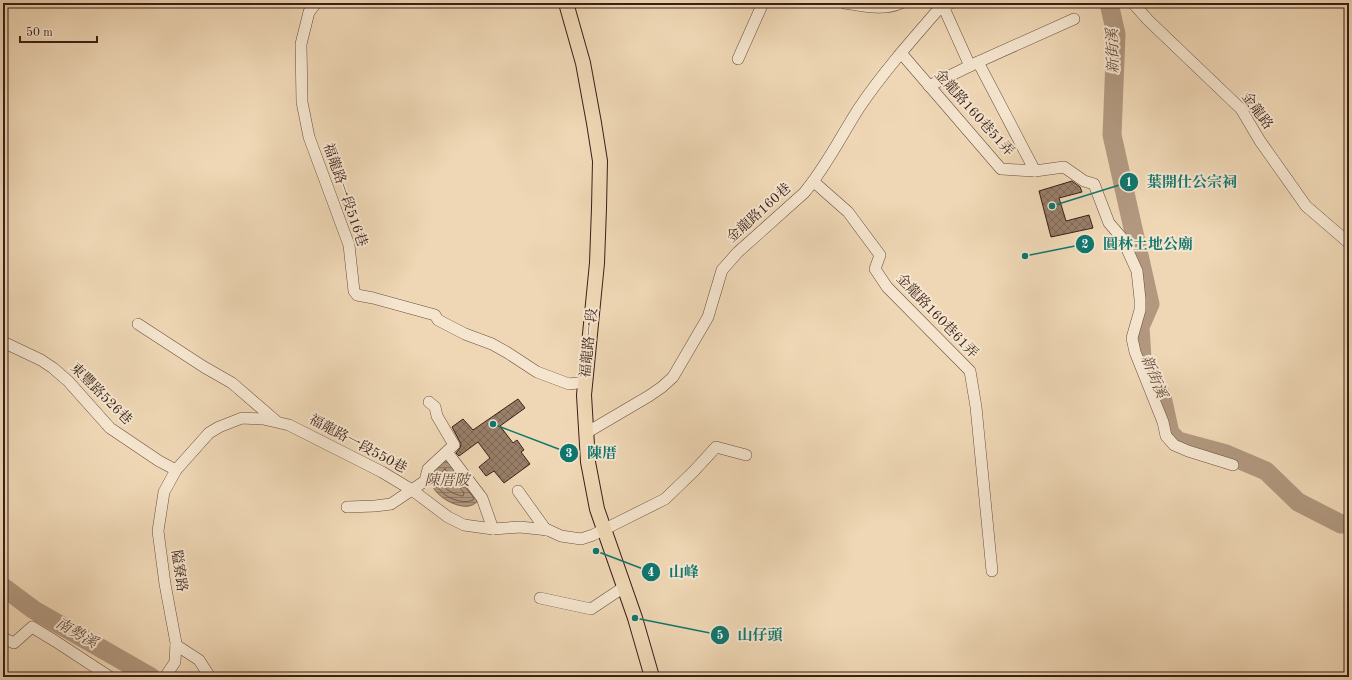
<svg xmlns="http://www.w3.org/2000/svg" width="1352" height="680" font-family="'Old Standard TT','Noto Serif TC',serif">
	<defs>
		<pattern id="water-rules" width="6" height="5" patternUnits="userSpaceOnUse"><rect width="6" height="5" fill="#b1987f"/><path d="M0 2.5h6" fill="none" stroke="#917b67"/></pattern>
		<pattern id="building-cross-hatch" width="8" height="8" patternUnits="userSpaceOnUse"><rect width="8" height="8" fill="#987f69"/><path d="M0 0l8 8M0 8l8-8" fill="none" stroke="#7d6755"/></pattern>
	</defs>
	<rect width="100%" height="100%" fill="#efd7b5"/>
	<filter id="stains"><feTurbulence type="fractalNoise" baseFrequency=".005" numOctaves="4"/><feColorMatrix values="0 0 0 0 .2 0 0 0 0 .09 0 0 0 0 .02 0 0 0 .5 -.17"/></filter>
	<radialGradient id="worn" r=".72"><stop offset=".6" stop-color="#630" stop-opacity="0"/><stop offset="1" stop-color="#630" stop-opacity=".3"/></radialGradient>
	<path fill="url(#water-rules)" stroke="#816855" d="M447,456l33,43c-3,3 -6,6 -11,7 -15,3 -47,-17 -37,-35 3,-5 11,-10 15,-15z"/>
	<g fill="none" stroke-linecap="round" stroke-linejoin="round">
		<g stroke="#765c4a" stroke-width="1">
			<path d="M445,469l19,24 -1,3c-12,-1 -34,-16 -18,-27z"/>
			<path d="M437,470c-10,20 21,37 36,30l1,-2 -8,-10"/>
		</g>
		<g stroke="#b1987f" stroke-width="19">
			<path d="M1109,3l7,31 -4,101 38,169 -10,23 2,32 20,38 8,36 8,8 48,13 40,17 32,31 43,22h8"/>
			<path d="M3,587l31,23 117,67"/>
		</g>
	</g>
	<g fill="url(#building-cross-hatch)" stroke="#3a1f16">
		<path d="M1072,181l8,6 2,5 -23,6 7,23 23,-6 4,13 -42,9 -12,-46z"/>
		<path d="M518,399l7,9 -25,18 13,17 4,-3 7,10 -3,2 9,12 -26,19 -10,-12 -8,5 -7,-9 11,-9 -12,-16 -19,14 -3,-3 4,-5 1,-4 -9,-17 11,-8 10,11z"/>
	</g>
	<g fill="none" stroke-linecap="round" stroke-linejoin="round">
		<g stroke="#674d3e" stroke-width="12">
			<g id="minor">
				<path d="M316,3l-7,9 -8,32 1,58 7,35 40,108 5,46 3,4 16,3 62,17 3,5 27,14 27,10 16,9 29,19 32,12 16,-2"/>
				<path d="M844,3c20,3 39,8 57,0"/>
				<path d="M1133,3l15,17 93,89 19,32 46,65 43,37"/>
				<path d="M943,6l27,60"/>
				<path d="M901,53l100,116 34,2 29,-4 20,14 10,3 15,39 13,15 15,33 3,28v11l-8,28 3,14 28,70 3,14 8,9 14,6 45,14"/>
				<path d="M738,59l25,-56"/>
				<path d="M978,62l57,109"/>
				<path d="M929,86l49,-24 96,-43"/>
				<path d="M814,182l34,30 32,43 -5,14 12,18 83,84 6,36 16,164"/>
				<path d="M138,324l66,43 28,16 44,38"/>
				<path d="M3,342l38,18 12,8 15,13 42,47 49,33 17,9"/>
				<path d="M586,433l63,-37 13,-9 11,-10 35,-60 14,-47 16,-18 66,-59c22,-26 37,-57 55,-85 23,-34 51,-66 78,-97l6,-5 8,-3"/>
				<path d="M447,452l35,46 11,31"/>
				<path d="M518,491l28,39"/>
				<path d="M347,507l28,-1 16,-2 34,-23 3,-12 26,-24 -17,-29 -2,-9 -6,-5"/>
				<path d="M540,598l51,11 33,-22"/>
				<path d="M3,638l11,5 18,-16 23,14 55,36"/>
				<path d="M176,645l23,15 11,17"/>
				<path d="M165,677l10,-15 1,-19 -11,-59 -7,-53 6,-39 12,-22 33,-37 10,-6 23,-9 21,1 26,6 93,47 30,18 36,27 16,8 29,4 27,-2 28,3 13,6 20,3 12,-4 72,-36 29,-28 22,-24 30,8"/>
			</g>
		</g>
		<g stroke="#3a1f16" stroke-width="16">
			<path id="major" d="M566,3l17,60 11,60 6,38 -1,47 -2,55 -13,132 4,67 9,47 38,109 17,59"/>
		</g>
		<use href="#minor" stroke="#f5e5cf" stroke-width="11"/>
		<use href="#major" stroke="#efd7b5" stroke-width="14"/>
	</g>
	<g text-anchor="middle" dominant-baseline="central" stroke-width="4" stroke-linejoin="round" paint-order="stroke">
		<g font-size="14" fill="#3a1f16" stroke="#f5e5cf">
			<text transform="translate(1257 111) rotate(54)">金龍路</text>
			<text transform="translate(974 113) rotate(48)">金龍路160巷51弄</text>
			<text transform="translate(345 195) rotate(71)">福龍路一段516巷</text>
			<text transform="translate(759 213) rotate(-42)">金龍路160巷</text>
			<text transform="translate(937 316) rotate(46)">金龍路160巷61弄</text>
			<text transform="translate(589 343) rotate(-84)">福龍路一段</text>
			<text transform="translate(101 394) rotate(45)">東豐路526巷</text>
			<text transform="translate(358 444) rotate(28)">福龍路一段550巷</text>
			<text transform="translate(179 571) rotate(82)">隘寮路</text>
		</g>
		<g font-size="15" font-style="italic" fill="#64493b" stroke="#f5e5cf">
			<text transform="translate(1114 51) rotate(-91)">新街溪</text>
			<text transform="translate(1153 377) rotate(68)">新街溪</text>
			<text x="447" y="481">陳厝陂</text>
			<text transform="translate(76 634) rotate(30)">南勢溪</text>
		</g>
	</g>
	<path fill="none" stroke="#0f766e" stroke-width="1.5" d="M1052 206L1129 182M1025 256L1085 244M493 424L569 453M596 551L651 572M635 618L720 635"/>
	<g fill="#0f766e" stroke="#f5e5cf" stroke-width="1.5">
		<circle cx="1052" cy="206" r="4"/>
		<circle cx="1025" cy="256" r="4"/>
		<circle cx="493" cy="424" r="4"/>
		<circle cx="596" cy="551" r="4"/>
		<circle cx="635" cy="618" r="4"/>
		<circle cx="1129" cy="182" r="10"/>
		<circle cx="1085" cy="244" r="10"/>
		<circle cx="569" cy="453" r="10"/>
		<circle cx="651" cy="572" r="10"/>
		<circle cx="720" cy="635" r="10"/>
	</g>
	<g font-size="12" text-anchor="middle" font-weight="bold" fill="#fff">
		<text x="1129" y="186">1</text>
		<text x="1085" y="248">2</text>
		<text x="569" y="457">3</text>
		<text x="651" y="576">4</text>
		<text x="720" y="639">5</text>
	</g>
	<g font-size="15" text-anchor="middle" font-weight="bold" fill="#0f766e" stroke="#f5e5cf" stroke-width="4" stroke-linejoin="round" paint-order="stroke">
		<text x="1192" y="187">葉開仕公宗祠</text>
		<text x="1148" y="249">圓林土地公廟</text>
		<text x="602" y="458">陳厝</text>
		<text x="684" y="577">山峰</text>
		<text x="760" y="640">山仔頭</text>
	</g>
	<rect width="1352" height="680" fill="none" stroke="#efd7b5" stroke-width="16"/>
	<rect x="4" y="4" width="1344" height="672" fill="none" stroke="#3a1f16" stroke-width="2"/>
	<rect x="8" y="8" width="1336" height="664" fill="none" stroke="#3a1f16"/>
	<path d="M20 36v6h77v-6" fill="none" stroke="#3a1f16" stroke-width="2"/>
	<text x="26" y="36" font-size="12" fill="#3a1f16" stroke="#f5e5cf" stroke-width="3" paint-order="stroke">50 m</text>
	<rect width="100%" height="100%" filter="url(#stains)"/>
	<rect width="100%" height="100%" fill="url(#worn)"/>
</svg>
